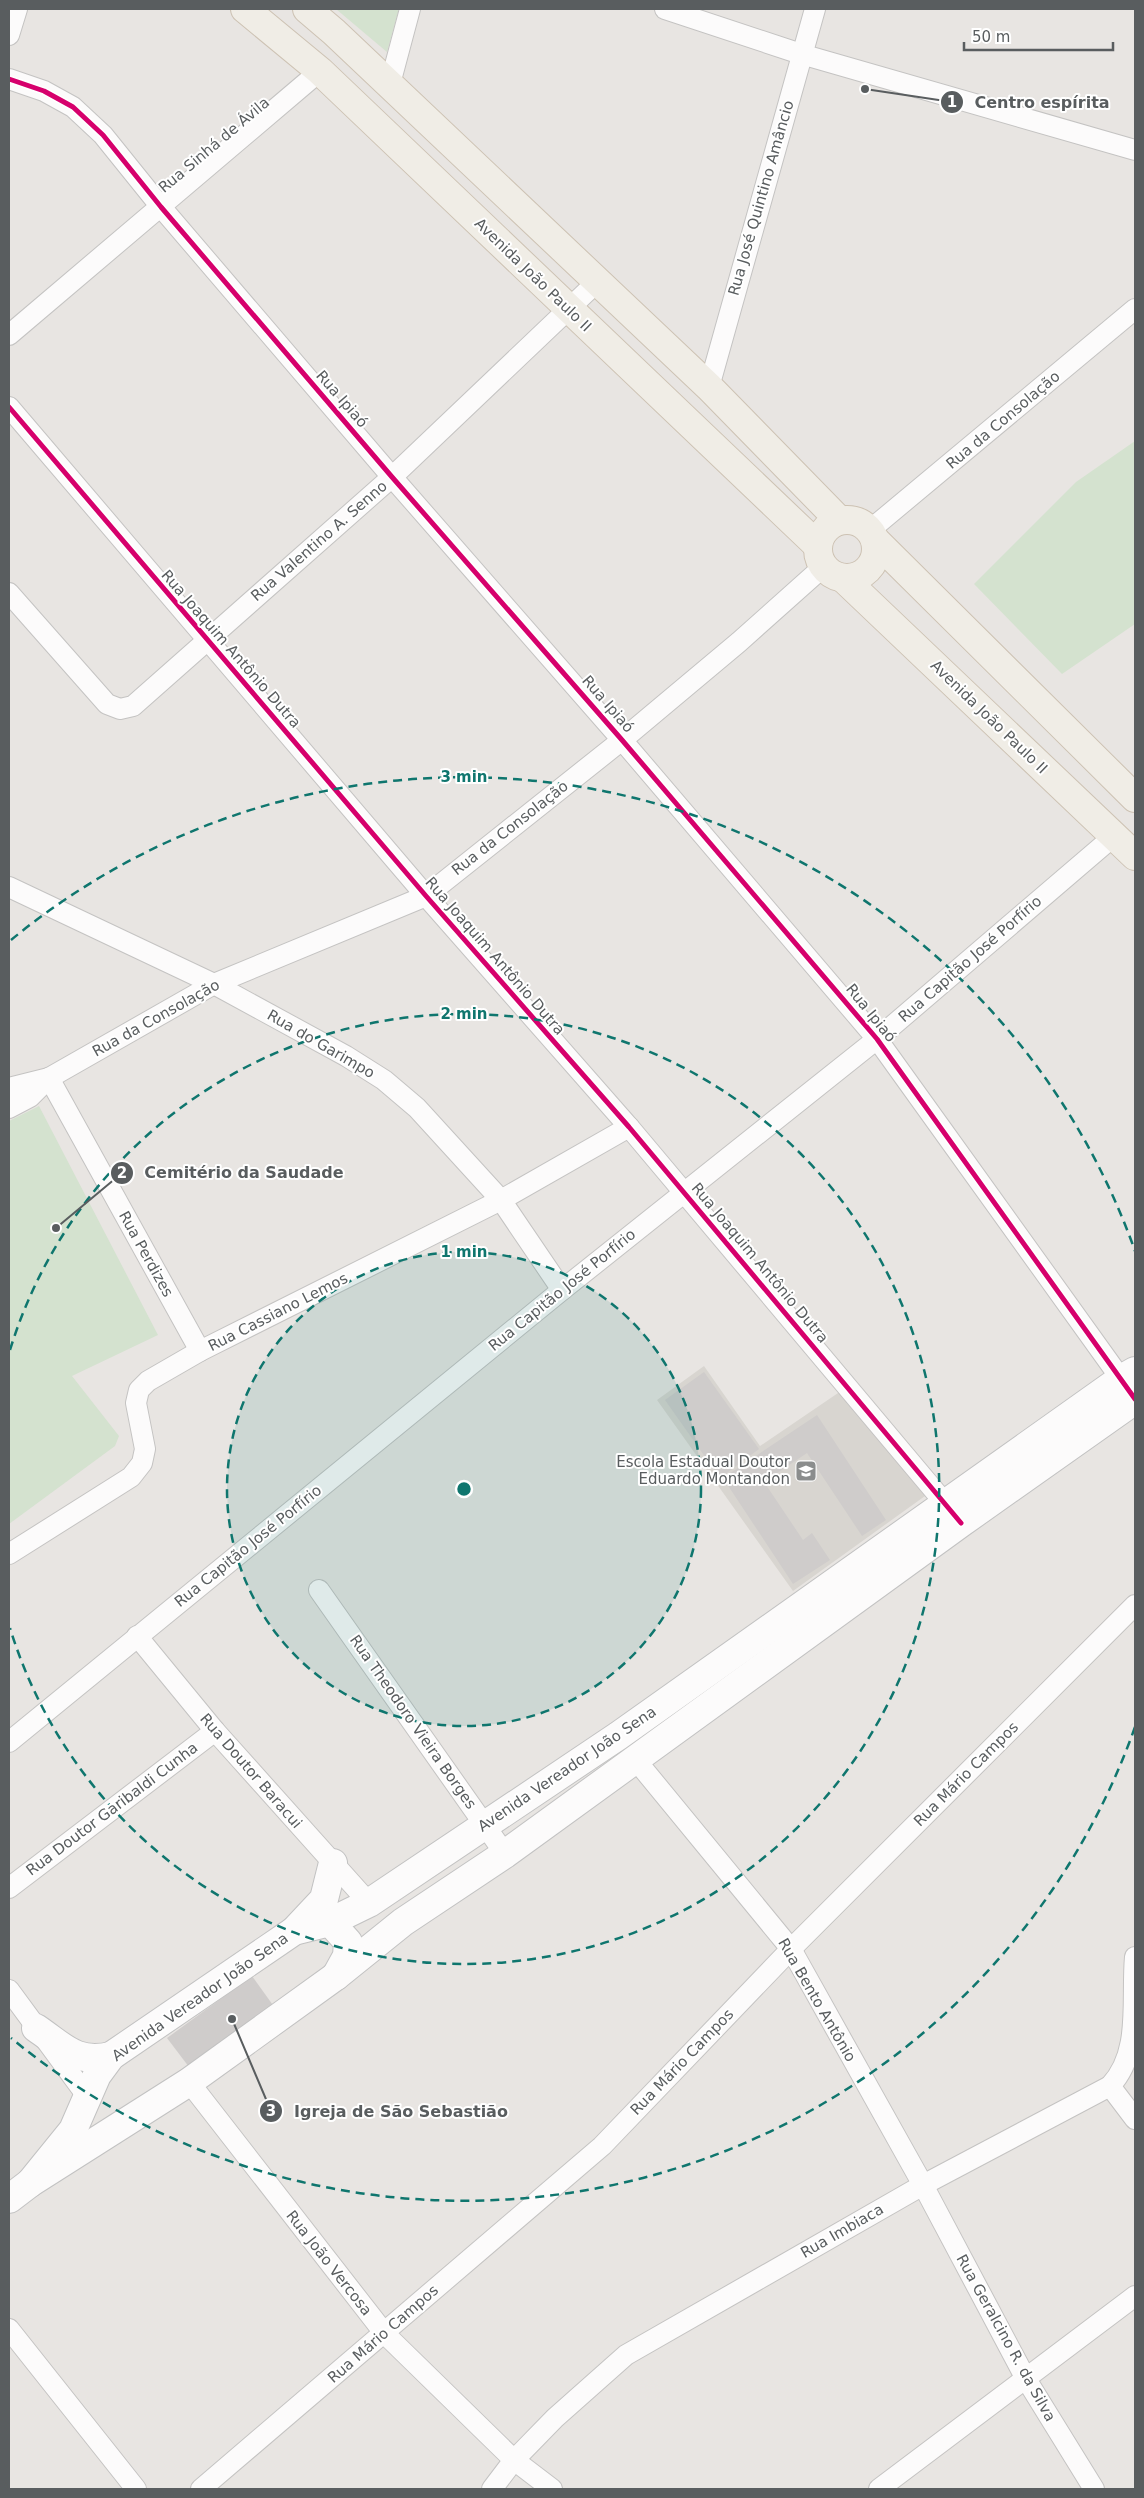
<svg xmlns="http://www.w3.org/2000/svg" width="1144" height="2498" font-family="'DejaVu Sans',sans-serif">
	<rect width="100%" height="100%" fill="#e8e5e2"/>
	<path fill="#d8d5d0" d="M704,1366l56,80 81,-55 84,105 -132,95 -136,-191z"/>
	<g fill="#d4e2cf">
		<path d="M336,9h63l-12,43z"/>
		<path d="M1135,441v183l-73,50 -88,-90 102,-102z"/>
		<path d="M39,1106l119,229 -86,41 47,60 -4,10 -106,78v-403z"/>
	</g>
	<g fill="#cfcccb">
		<path d="M704,1372l55,77 -39,29 -55,-78z"/>
		<path d="M817,1415l69,105 -24,16 -55,-83 -43,29 39,58 9,-7 18,27 -37,24 -70,-106z"/>
		<path d="M252,1976l23,32 -83,63 -25,-33z"/>
	</g>
	<g fill="none" stroke-linecap="round" stroke-linejoin="round">
		<g stroke="#c4c3c2" stroke-width="22">
			<g id="minor">
				<path d="M665,9l136,45 334,96"/>
				<path d="M9,35l8,-26"/>
				<path d="M9,79l35,12 29,16 30,28 58,72 231,270 230,263 255,299 252,351"/>
				<path d="M390,84l20,-75"/>
				<path d="M9,335l311,-264"/>
				<path d="M709,387l106,-378"/>
				<path d="M9,407l417,489 203,231 325,387"/>
				<path d="M870,530l265,-221"/>
				<path d="M9,593l98,111 13,5 13,-3 259,-229 206,-196"/>
				<path d="M9,887l205,97 132,72 38,24 33,28 84,92 61,90"/>
				<path d="M49,1078l151,273"/>
				<path d="M9,1088l40,-10"/>
				<path d="M9,1108l21,-11 19,-19 165,-94 212,-88 196,-156 117,-98 84,-75"/>
				<path d="M9,1554l122,-77 11,-14 3,-14 -9,-46 3,-13 9,-9 52,-30 301,-151 128,-73"/>
				<path d="M319,1590l186,264"/>
				<path d="M137,1636l78,95 154,172"/>
				<path d="M9,1742l553,-452 315,-251 237,-203"/>
				<path d="M635,1759l156,190 132,236 103,194 68,110"/>
				<path d="M9,1888l206,-157"/>
				<path d="M9,1990l78,106"/>
				<path d="M189,2082l196,252 129,126 38,29"/>
				<path d="M1110,2086l25,33"/>
				<path d="M9,2329l127,160"/>
				<path d="M201,2489l401,-343 189,-197 344,-344"/>
				<path d="M492,2489l22,-29 41,-42 71,-63 297,-170 187,-99c32,-34 21,-86 25,-129"/>
				<path d="M879,2489l256,-193"/>
			</g>
		</g>
		<g stroke="#c2c2c2" stroke-width="30">
			<g id="secondary">
				<path d="M330,1922l18,20 -1,14 -11,20"/>
				<path d="M294,1931l30,-32 9,-36"/>
				<path d="M36,2028c28,19 40,36 75,28"/>
				<path d="M30,2183l43,-53 24,-55 14,-19 183,-125 36,-9 39,-19 249,-167 503,-357 14,-8"/>
				<path d="M9,2199l21,-16 159,-101 147,-106 67,-54 102,-68 456,-331 174,-123"/>
			</g>
		</g>
		<g stroke="#cdc2b3" stroke-width="30">
			<g id="primary">
				<path d="M245,9l75,62 497,474"/>
				<path d="M307,9l27,23 375,355 130,133"/>
				<circle cx="847" cy="549" r="29"/>
				<path d="M876,541l259,257"/>
				<path d="M843,578l292,278"/>
			</g>
		</g>
		<use href="#minor" stroke="#fcfbfb" stroke-width="20"/>
		<use href="#secondary" stroke="#fcfbfb" stroke-width="28"/>
		<use href="#primary" stroke="#f0ede6" stroke-width="28"/>
		<g stroke="#fff" stroke-width="8">
			<g id="cycleway">
				<path d="M9,79l35,12 29,16 30,28 58,72 231,270 230,263 255,299 258,360"/>
				<path d="M9,407l417,489 203,231 332,396"/>
			</g>
		</g>
		<use href="#cycleway" stroke="#d6006c" stroke-width="5"/>
	</g>
	<circle cx="464" cy="1489" r="237" fill="#0f766e" fill-opacity=".12"/>
	<g fill="none" stroke="#0f766e" stroke-width="2.5" stroke-dasharray="9 6">
		<circle cx="464" cy="1489" r="237"/>
		<path d="M10 1350A475 475 0 1 1 10 1628"/>
		<path d="M1135 1727A712 712 0 0 1 11 2038M11 940A712 712 0 0 1 1135 1251"/>
	</g>
	<defs>
		<g id="school-square" transform="scale(1.125)"><rect x="-9" y="-9" width="18" height="18" rx="4" fill="#8b8d8d" stroke="#fff"/><path d="M0-5L7-2L0 1L-7-2ZM-4 1L0 2.5L4 1V4Q0 6-4 4Z" fill="#fff"/></g>
	</defs>
	<g fill-rule="evenodd">
		<use href="#school-square" x="806" y="1471"/>
	</g>
	<g text-anchor="middle" dominant-baseline="central" stroke-width="4" stroke-linejoin="round" paint-order="stroke">
		<g font-size="15" fill="#595d5f" stroke="#fff">
			<text transform="translate(214 145) rotate(-40)">Rua Sinhá de Ávila</text>
			<text transform="translate(761 198) rotate(-74)">Rua José Quintino Amâncio</text>
			<text transform="translate(533 275) rotate(44)">Avenida João Paulo II</text>
			<text transform="translate(342 399) rotate(49)">Rua Ipiaó</text>
			<text transform="translate(1003 420) rotate(-40)">Rua da Consolação</text>
			<text transform="translate(319 541) rotate(-41)">Rua Valentino A. Senno</text>
			<text transform="translate(231 649) rotate(49)">Rua Joaquim Antônio Dutra</text>
			<text transform="translate(608 704) rotate(49)">Rua Ipiaó</text>
			<text transform="translate(989 717) rotate(44)">Avenida João Paulo II</text>
			<text transform="translate(510 828) rotate(-38)">Rua da Consolação</text>
			<text transform="translate(495 956) rotate(49)">Rua Joaquim Antônio Dutra</text>
			<text transform="translate(970 959) rotate(-41)">Rua Capitão José Porfírio</text>
			<text transform="translate(871 1013) rotate(51)">Rua Ipiaó</text>
			<text transform="translate(156 1018) rotate(-29)">Rua da Consolação</text>
			<text transform="translate(321 1044) rotate(30)">Rua do Garimpo</text>
			<text transform="translate(146 1254) rotate(61)">Rua Perdizes</text>
			<text transform="translate(760 1263) rotate(50)">Rua Joaquim Antônio Dutra</text>
			<text transform="translate(562 1290) rotate(-39)">Rua Capitão José Porfírio</text>
			<text transform="translate(278 1312) rotate(-27)">Rua Cassiano Lemos</text>
			<text transform="translate(248 1546) rotate(-39)">Rua Capitão José Porfírio</text>
			<text transform="translate(413 1722) rotate(55)">Rua Theodoro Vieira Borges</text>
			<text transform="translate(567 1769) rotate(-34)">Avenida Vereador João Sena</text>
			<text transform="translate(251 1771) rotate(49)">Rua Doutor Baracui</text>
			<text transform="translate(966 1774) rotate(-45)">Rua Mário Campos</text>
			<text transform="translate(112 1809) rotate(-37)">Rua Doutor Garibaldi Cunha</text>
			<text transform="translate(200 1997) rotate(-35)">Avenida Vereador João Sena</text>
			<text transform="translate(817 2000) rotate(60)">Rua Bento Antônio</text>
			<text transform="translate(682 2062) rotate(-46)">Rua Mário Campos</text>
			<text transform="translate(842 2231) rotate(-30)">Rua Imbiaca</text>
			<text transform="translate(329 2263) rotate(52)">Rua João Vercosa</text>
			<text transform="translate(383 2334) rotate(-41)">Rua Mário Campos</text>
			<text transform="translate(1006 2338) rotate(61)">Rua Geralcino R. da Silva</text>
		</g>
		<g font-size="15" fill="#595d5f" stroke="#fff" text-anchor="end">
			<text x="790" y="1462">Escola Estadual Doutor<tspan x="790" dy="17">Eduardo Montandon</tspan></text>
		</g>
	</g>
	<circle cx="464" cy="1489" r="8" fill="#0f766e" stroke="#fff" stroke-width="2.5"/>
	<g font-size="15" text-anchor="middle" font-weight="bold" fill="#0f766e" stroke="#fff" stroke-width="4" stroke-linejoin="round" paint-order="stroke">
		<text x="464" y="782">3 min</text>
		<text x="464" y="1019">2 min</text>
		<text x="464" y="1257">1 min</text>
	</g>
	<path fill="none" stroke="#595d5f" stroke-width="2" d="M865 89L952 102M56 1228L122 1173M232 2019L271 2111"/>
	<g fill="#595d5f" stroke="#fff" stroke-width="2">
		<circle cx="865" cy="89" r="5"/>
		<circle cx="56" cy="1228" r="5"/>
		<circle cx="232" cy="2019" r="5"/>
		<circle cx="952" cy="102" r="12"/>
		<circle cx="122" cy="1173" r="12"/>
		<circle cx="271" cy="2111" r="12"/>
	</g>
	<g font-size="15" text-anchor="middle" font-weight="bold" fill="#fff">
		<text x="952" y="107">1</text>
		<text x="122" y="1178">2</text>
		<text x="271" y="2116">3</text>
	</g>
	<g font-size="16" text-anchor="middle" font-weight="bold" fill="#595d5f" stroke="#fff" stroke-width="4" stroke-linejoin="round" paint-order="stroke">
		<text x="1042" y="108">Centro espírita</text>
		<text x="244" y="1178">Cemitério da Saudade</text>
		<text x="401" y="2117">Igreja de São Sebastião</text>
	</g>
	<rect width="1144" height="2498" fill="none" stroke="#595d5f" stroke-width="20"/>
	<path d="M964 42v8h149v-8" fill="none" stroke="#595d5f" stroke-width="2.5"/>
	<text x="972" y="42" font-size="15" fill="#595d5f" stroke="#ffffff" stroke-width="4" paint-order="stroke">50 m</text>
</svg>
